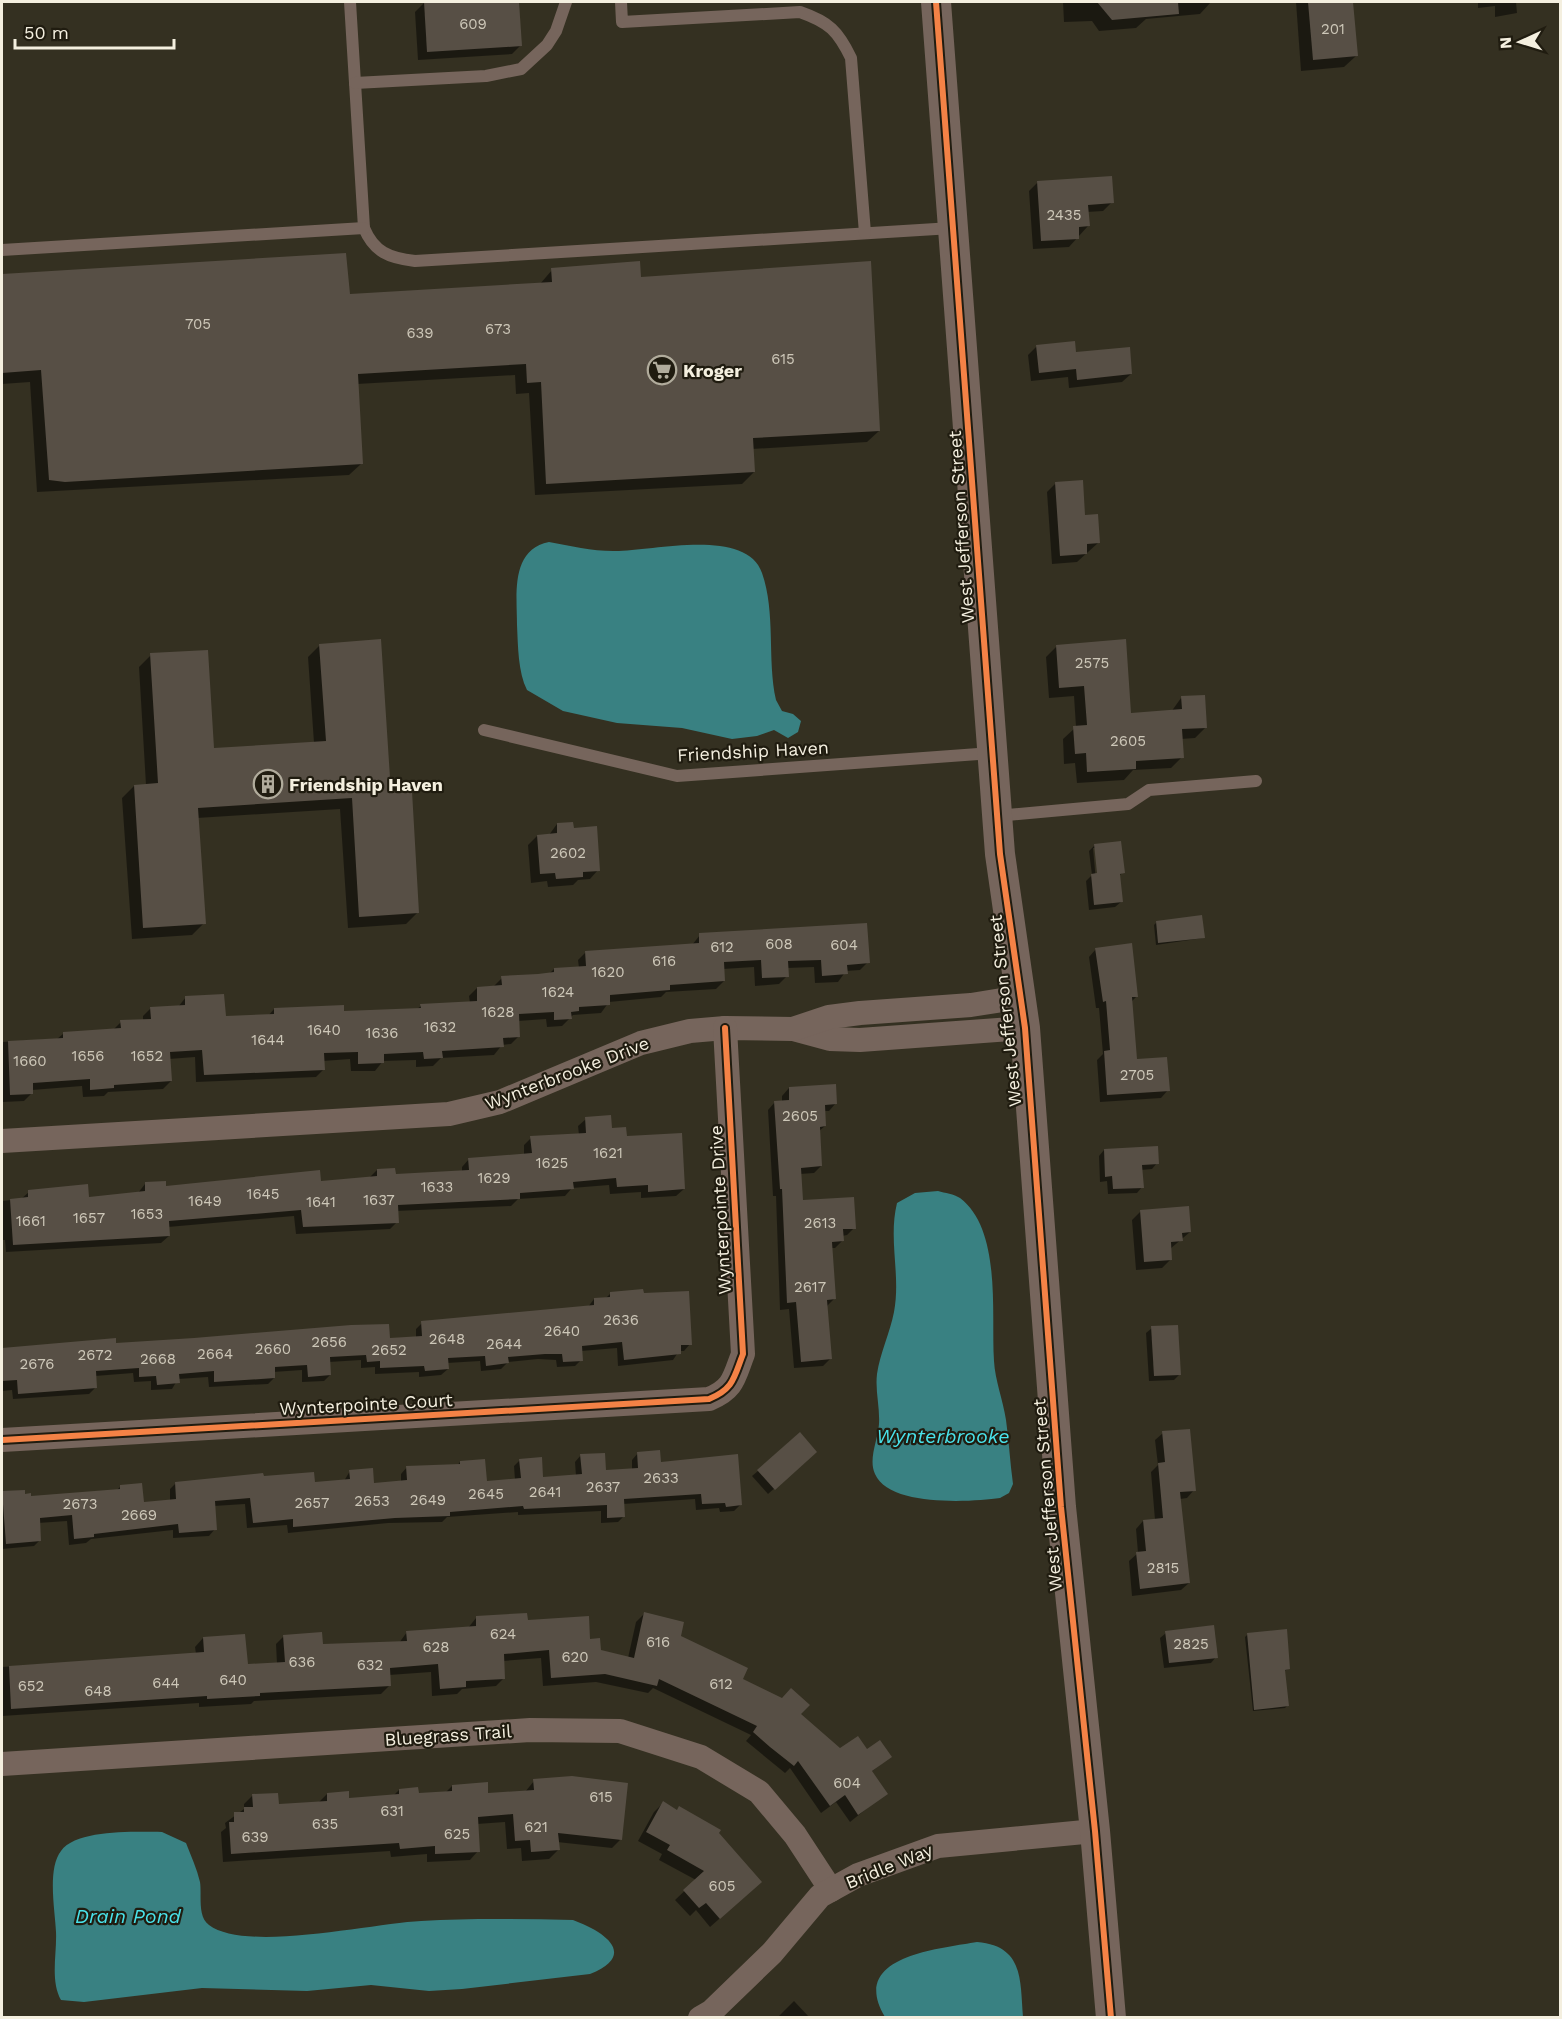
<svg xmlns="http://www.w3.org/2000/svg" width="1562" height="2019" font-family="'Work Sans',sans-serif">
	<rect width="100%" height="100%" fill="#343021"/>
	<g fill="#398182">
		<path d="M549,542c21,4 43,9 64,9 36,1 133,-25 149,22 14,40 5,86 14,127l6,11 11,3 8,7 -3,11 -10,6 -14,-8 -17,6 -25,3 -50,-11 -65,-5 -54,-12 -36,-21c-9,-18 -9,-44 -10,-65 0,-30 -7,-75 32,-83z"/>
		<path d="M938,1191c7,2 16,3 22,7 42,32 31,116 34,163 1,19 9,39 12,59 3,21 4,43 7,64l-4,9 -9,5c-29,4 -111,9 -125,-24 -7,-15 3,-34 4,-50 1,-17 -4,-33 -2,-50 3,-21 13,-41 17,-62 7,-37 -6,-72 3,-109l18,-10z"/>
		<path d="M162,1832l24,11c5,13 11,26 14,39 2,13 -3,34 9,43 37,28 165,-2 212,-4 51,-3 101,-2 152,-1 30,11 66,34 17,54l-128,15 -33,2 -58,-6 -64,6 -105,-3 -118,14 -23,-2c-11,-20 -4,-46 -5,-68 -1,-22 -9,-63 5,-81 16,-22 75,-19 101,-19z"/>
		<path d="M977,1942c47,4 43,38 46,75h-138c-37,-61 53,-68 92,-75z"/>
	</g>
	<g fill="#0007" fill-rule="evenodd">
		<path d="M453,2h65l3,43 -9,9 -94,6 -3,-48 9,-9z"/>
		<path d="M1063,2h148l-11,12 -54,5 -10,9 -37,3 -7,-10 -28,1z"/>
		<path d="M1296,2h55l5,54 -12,11 -43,4z"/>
		<path d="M1478,2h38l1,11 -22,4v-11l-17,2z"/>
		<path d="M1038,182l74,20 -9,9 -16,1 1,14 -19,21 -36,2 -4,-58z"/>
		<path d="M345,255l3,40 192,-11 12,-14 88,8 239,153 -12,11 -115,7 2,23 -12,12 -207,11 -6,-102 -13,1 -1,-19 -158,9 4,80 -12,11 -312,17 -7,-110 -28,2v-108z"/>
		<path d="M1037,346l37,8 57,20 -9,8 -53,6 -1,-11 -37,4 -3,-26z"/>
		<path d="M1055,484l29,33 14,26 -21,19 -25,2 -5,-72z"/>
		<path d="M320,645l98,267 -12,12 -58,4 -8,-119 -143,9 7,105 -12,12 -60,4 -10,-141 12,-12 12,-1 -7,-118 12,-12 62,95 101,-7 -6,-86z"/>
		<path d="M1057,646l73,68 41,-2 10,-14 25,29 -11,11 -14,1 1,18 -11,11 -38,2 -9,10 -47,3 -2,-20 -11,1 -1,-25 13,-12 -2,-31 -25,2 -3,-41z"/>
		<path d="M557,824l15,6 26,40 -8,9 -12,1 -5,5 -25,2 -1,-6 -16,2 -3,-38 9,-9 12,-1z"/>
		<path d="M1095,845l28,27 -5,5 3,25 -6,5 -26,3 -3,-29 6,-6 -3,-24zM1093,848h3l3,32 -3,1z"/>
		<path d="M1157,922l46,16 -47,7 -2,-20z"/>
		<path d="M700,935l168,27 -8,8 -14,1 -8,11 -23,1 -1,-16 -27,1v8l-8,8 -24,2 -1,-19 -31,2 1,12 -8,8 -50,3 -5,5 -52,5 -8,11 -28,2 -11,11 -15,1 -1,-8 -28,2 1,15 -8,8 -9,1 -8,10 -53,3 -8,8 -17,1v-7l-33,1 -8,10h-24l-1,-12 -27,2 1,8 -8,8 -120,5 -1,-25 -26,2 2,22 -8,8 -55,3 -4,4 -21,1 -1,-11 -50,4v3l-8,8 -21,1 -1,-60 55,-3 6,-5 50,-4 8,-8 22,-1v-5l8,-8 27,-1 8,-10 38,21 44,-2 6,-7 68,4 75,-4 4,-3 49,-3 -1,-7 8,-8 17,-2 8,-8 47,-4 5,-5 25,-1 -1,-8 8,-8 106,-7z"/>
		<path d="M1096,949l41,47 -6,6 5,59 32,29 -7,8 -61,4 -3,-42 6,-6 -4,-46h-3l-7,-51z"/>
		<path d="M789,1088l47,15 -7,8h-5l1,15 -7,6 3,34 -7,7 -14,1 2,27 52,27 -7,7 -5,1v5l-7,7h-5l4,51 -8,8 4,52 -7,7 -29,2 -5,-59 -9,1 -4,-114h-3l-5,-86 7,-8h7v-6z"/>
		<path d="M586,1119l40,19 58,51 -8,7 -35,2v-6l-31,2 -1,-9 -37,3 -7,8 -47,3 -7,7 -115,5 1,11 -7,7 -94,5 -2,-18 -126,11 1,9 -8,7 -155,9 -1,-12h-3v-39l19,-2 8,-7 59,7 50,-6 7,-9 20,4 155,-6 49,-4 8,-8 17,6 68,-4v-5l7,-8 55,-4v-10l7,-7 48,-3 -1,-9z"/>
		<path d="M1104,1150l53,13 -5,6 -11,1 1,17 -5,6 -29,1 -1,-13 -7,1 -1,-26z"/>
		<path d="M1141,1211l49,21 -20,17 1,10 -9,9 -26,2 -4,-50z"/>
		<path d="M610,1294l80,50 -6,7h-5l-6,9 -55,6 -1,-18 -36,3v9l-6,6 -18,1 -1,-7 -18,-1 -30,3 -7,7 -20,2 -1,-10 -33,2 1,6 -7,6 -22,2v-5l-44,2v-7l-14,1v-8l-32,2 1,13 -6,6 -22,1v-12l-29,2 1,6 -6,6 -59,3 -1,-10 -30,2 -6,10 -21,1v-9l-17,1 -1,-9 -38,3v12l-6,6 -76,5 -1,-9 -10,1v-41l113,-10v4l301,-6v-9l6,-6 166,-16 6,-8 12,-1z"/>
		<path d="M1152,1328l28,46 -6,6 -25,1 -3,-48z"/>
		<path d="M1163,1433l31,57 -7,8 -7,1 9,84 -8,7 -49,6 -3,-35 9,-8 -2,-24 7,-8 12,-1 -4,-48 7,-7 -3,-25z"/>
		<path d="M638,1453l102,52 -6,6 -14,1 -1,-4 -23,2 -1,-11 -72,5 1,12 -6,6 -17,1v-12l-83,4v-3l-71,5 -5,5 -54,1 -100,10 -1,-8 -40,3 -2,-24 -31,2 1,23 -6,7 -36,2v-8l-82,9 -5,4 -17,2 -2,-24 -29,2 2,17 -6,6 -32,3 1,-56 27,4 86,-6 4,-4 23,17 27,-3v-12l6,-6 86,-5 52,5 30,-2 6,-10 23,14 28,-3v-8l6,-7 50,-1 3,-4 25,20 30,-2 -1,-14 6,-6 22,19 34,-3 -1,-14 6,-7 23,16 28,-1v-10z"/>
		<path d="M810,1457l-42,37 -16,-18 6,-5z"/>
		<path d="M644,1614l97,66 58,34 41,36 26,1 24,6 -19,15 15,21 -36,29 -14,-20 -15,11 -31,-45 -5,5 -39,-32 5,-6 -98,-47 -5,5 -52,-11 -53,4 -2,-28 -38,3 1,17 -8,8 -34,3 -5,5 -25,2 -1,-24 -42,3v11l-8,8 -127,7 -3,3 -52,3v-4l-197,13v-49l194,-13 -1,-7 8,-9 43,28 31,-2 -1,-20 8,-8 38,10 77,-3 8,-11 61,-4 8,-10 50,3 63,20 11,11 28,6 8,-36z"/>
		<path d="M1166,1633l50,24 -5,6 -47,5 -4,-30z"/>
		<path d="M1248,1634l40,35 -4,2 3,35 -2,2 -32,3 -8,-74z"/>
		<path d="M534,1781l86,59 -8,8 -55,-6 1,8 -9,9 -27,2 -1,-13 -14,1 -2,-27 -28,2 1,27 -8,9 -43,2v-8l-36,3 -1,-6 -167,11 -2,-30 5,-4 -1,-5 19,-14v-5l9,-9 25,11 40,-3 9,-9 21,6 45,-4 6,-6 18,5 28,-2 7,-7 35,8 38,-2z"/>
		<path d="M663,1803l54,30 34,58 -41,36 -14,-17 -6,6 -15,-16 21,-20 -37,-20 3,-6 -24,-13 16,-29z"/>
		<path d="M794,2001l16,17h-33z"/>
	</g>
	<g fill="#574f45">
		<path d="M424,2h95l3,44 -95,6z"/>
		<path d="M1097,2h81l1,12 -67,6z"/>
		<path d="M1308,2h45l5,54 -45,4z"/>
		<path d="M1112,176l2,27 -26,2 2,21 -11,1v12l-38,2 -4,-60z"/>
		<path d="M346,253l4,41 202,-12 -1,-14 89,-7 1,16 230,-16 9,170 -127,7 2,34 -209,12 -5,-102 -14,1 -1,-19 -168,10 5,90 -298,18 -16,-2 -8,-110 -39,3v-99z"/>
		<path d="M1075,341l1,11 54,-5 2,27 -55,6 -1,-11 -37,4 -3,-28z"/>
		<path d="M1083,480l2,35 13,-1 2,29 -13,1v10l-27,2 -5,-74z"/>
		<path d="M381,639l10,154 21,-2 7,122 -60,4 -7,-119 -154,10 8,116 -63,4 -9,-143 24,-2 -8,-130 58,-3 6,98 112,-7 -7,-97z"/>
		<path d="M1126,639l5,74 51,-4 -1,-13 24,-1 2,33 -25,1 2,29 -48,3v8l-49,3 -1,-19 -11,1 -2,-28 14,-1 -3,-39 -25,2 -3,-43z"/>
		<path d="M573,822l1,6 23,-2 3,45 -17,1v5l-27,2 -1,-6 -15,1 -3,-39 20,-2v-10z"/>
		<path d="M1121,841l4,32 -5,1 3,28 -29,3 -3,-31 6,-1 -3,-29z"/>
		<path d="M1202,915l3,23 -47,5 -2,-22z"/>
		<path d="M867,923l3,40 -23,2 1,9 -26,2 -1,-16 -33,1 1,16 -27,1 -1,-18 -37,2 1,19 -55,4v5l-60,5v10l-31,2v4l-8,1 1,7 -18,1v-8l-35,2 1,23 -17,1 1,9 -62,4 1,7 -19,1 -1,-7 -39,2v9l-26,1v-12l-34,1 1,17 -121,5 -2,-25 -32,2 2,29 -58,4v3l-24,2v-11l-57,4v11l-23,1 -2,-54 55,-3v-6l58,-4 -1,-8 31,-1 -1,-12 35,-2v-9l39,-2 2,22 48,-2v-6l70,-3v6l77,-3 -1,-4 57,-3v-14l25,-2 -1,-9 37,-2 16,-2v-4l32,-2 -1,-15 114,-8v-10z"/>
		<path d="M1132,943l6,54h-6l5,62 30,-2 3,34 -63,4 -3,-44 6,-1 -4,-49 -3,1 -8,-54z"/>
		<path d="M836,1084l1,20 -12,1 1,21 -6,1 2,39 -21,2 2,32 51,-3 2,32h-13l1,12 -12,1 4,57 -9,1 5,59 -31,3 -5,-60 -9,1 -5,-114h-2l-6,-88 15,-1v-13z"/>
		<path d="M611,1115l1,13 14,-1 1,9 55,-3 3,56 -37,3v-7l-31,2 -1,-9 -43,4 1,7 -54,4v6l-122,6 1,18 -96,4 -2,-17 -132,11 1,15 -157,9 -3,-46 18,-2v-7l60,-6 1,13 56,-6v-9l21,-1v5l154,-16 1,11 56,-5v-7l18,-1 1,6 73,-4 -1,-12 64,-5 -2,-17 56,-3 -1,-16z"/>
		<path d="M1158,1146l1,18 -17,1 2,23 -31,1 -1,-13 -7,1 -1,-28z"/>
		<path d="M1189,1206l2,26 -9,1 1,8 -12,1 1,18 -28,2 -4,-52z"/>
		<path d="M643,1289l1,4 45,-2 3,54h-11v9l-57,6 -2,-18 -40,4 1,15 -20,1 -1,-8h-17l-37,3 1,6 -23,3 -1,-10 -37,2 1,11 -24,2 -1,-5 -44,2v-7l-13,1 -1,-7 -36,2 1,18 -23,2 -1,-12 -32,2v11l-61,4v-11l-35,3 1,9 -23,2 -1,-9 -17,1v-9l-43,3 1,17 -79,6 -1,-14 -15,1v-33l114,-10v5l78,-5 157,-13 38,-1 1,14 32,-2 -1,-15 173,-16v-7l16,-1v-5z"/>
		<path d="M1178,1325l3,50 -27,1 -3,-50z"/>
		<path d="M1190,1429l6,62 -16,1 10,91 -50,6 -4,-37 10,-1 -3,-31 20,-2 -5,-55 7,-1 -3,-31z"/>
		<path d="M800,1432l17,20 -42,38 -18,-20z"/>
		<path d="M660,1450l1,12 77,-8 4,51 -16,2 -1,-4 -23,1 -1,-10 -77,5 1,18 -18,1v-13l-83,4 -1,-3 -73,6v4l-55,2 -102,9v-8l-40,4 -3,-25 -35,3 2,29 -38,3 -1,-9 -84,10v3l-20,2 -2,-24 -32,3 1,23 -35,3 -4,-53 23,-1v4l6,-1v3l89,-7v-4l22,-2 2,19 32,-3 -1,-17 88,-9 1,3 50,-4 1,10 35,-3 -1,-9 24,-2 1,15 33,-3 -1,-14 54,-2v-3l25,-2 2,22 34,-3 -2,-19 23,-2 1,20 39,-3 -2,-20 25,-1 1,17 32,-2 -1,-16z"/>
		<path d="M644,1612l40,10 -3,14 67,32 -5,11 39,19 9,-10 19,17 -9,9 39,34 18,-12 9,13 13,-9 12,17 -20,14 16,23 -30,21 -13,-20 -15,11 -32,-45 -4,5 -24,-19 -17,-15 4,-6 -98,-47 -2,7 -52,-12 -54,4 -2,-28 -45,4 1,25 -39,2v6l-26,2 -2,-25 -48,4 1,18 -131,7v3l-53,3v-3l-196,13 -2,-43 195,-14 -1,-15 42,-3 3,30 37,-2 -2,-27 39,-3 1,12 84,-3 -1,-10 70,-5v-10l51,-3 1,7 61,-4 1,23 10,-1 1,12 33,8z"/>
		<path d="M1214,1625l4,33 -49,5 -4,-32z"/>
		<path d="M1287,1629l3,40 -5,1 4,36 -35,4 -7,-77z"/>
		<path d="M572,1776l56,7 -6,57 -64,-7 2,17 -29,2 -1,-12 -15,1 -2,-27 -35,3 2,35 -45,2v-8l-35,3 -1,-6 -168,11 -2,-32h5v-10h10v-5h9l-1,-13 26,-1 1,11 48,-3v-8l22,-2v7l50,-4v-5l19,-2 1,6 33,-2v-6l36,-3v11l46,-3 -1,-11z"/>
		<path d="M663,1801l14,9 2,-4 42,24 -2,3 43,49 -42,37 -14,-16 -7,5 -16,-18 21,-19 -37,-21 3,-5 -24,-13z"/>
	</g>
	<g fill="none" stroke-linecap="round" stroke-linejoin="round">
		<g stroke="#76655c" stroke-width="12">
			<path d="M350,2l14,226c10,24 25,30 51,33l537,-33"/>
			<path d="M621,2l1,20 178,-10c29,10 38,19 51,46l14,175"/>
			<path d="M355,83l131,-7 35,-7 26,-24 9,-14 10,-29"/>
			<path d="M2,250l362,-22"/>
			<path d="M484,730l193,46 315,-23"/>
			<path d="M997,816l131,-12 21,-14 107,-9"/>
		</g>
		<g stroke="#76655c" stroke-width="24">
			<path d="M793,1029l37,10 30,1 165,-12"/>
			<path d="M2,1141l447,-27 51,-12 141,-59 49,-12 35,-3 68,1 36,-12 31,-4 111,-8 50,-8"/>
			<path d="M2,1440l707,-41c25,-10 25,-22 34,-45l-18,-326"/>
			<path d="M2,1764l528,-34 90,1 81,26 58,35 36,43 36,55"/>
			<path d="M700,2018l12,-7 60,-58 48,-57 38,-21 80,-29 157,-15"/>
		</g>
		<path stroke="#76655c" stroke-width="30" d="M936,2l64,852 25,174 36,479 34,324 16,187"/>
		<g stroke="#201c10" stroke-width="10">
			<g id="cycleway">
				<path d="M936,2l64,852 25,174 36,479 34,324 16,187"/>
				<path d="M2,1440l707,-41c25,-10 25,-22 34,-45l-18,-326"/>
			</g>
		</g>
		<use href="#cycleway" stroke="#f48246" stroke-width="6"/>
	</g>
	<defs>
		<g id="supermarket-ring" transform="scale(1.5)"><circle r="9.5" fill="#201c10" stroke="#b1ac9c" stroke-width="1.5"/><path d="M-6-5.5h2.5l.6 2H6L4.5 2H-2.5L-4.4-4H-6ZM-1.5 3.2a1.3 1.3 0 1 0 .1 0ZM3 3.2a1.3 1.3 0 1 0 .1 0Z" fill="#b1ac9c"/></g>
		<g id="building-ring" transform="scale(1.5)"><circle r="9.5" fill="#201c10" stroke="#b1ac9c" stroke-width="1.5"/><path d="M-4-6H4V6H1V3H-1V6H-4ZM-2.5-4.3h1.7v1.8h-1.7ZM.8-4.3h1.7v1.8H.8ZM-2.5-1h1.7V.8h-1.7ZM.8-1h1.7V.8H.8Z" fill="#b1ac9c"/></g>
	</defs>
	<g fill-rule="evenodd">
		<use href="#supermarket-ring" x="662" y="370"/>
		<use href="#building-ring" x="268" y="784"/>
	</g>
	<g text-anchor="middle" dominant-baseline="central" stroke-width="4.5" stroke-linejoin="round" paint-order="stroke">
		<g font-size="15" fill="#cdc7b8">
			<text x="473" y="24">609</text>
			<text x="1333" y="29">201</text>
			<text x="1064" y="215">2435</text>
			<text x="198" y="324">705</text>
			<text x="498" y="329">673</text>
			<text x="420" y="333">639</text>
			<text x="783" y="359">615</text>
			<text x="1092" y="663">2575</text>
			<text x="1128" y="741">2605</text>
			<text x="568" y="853">2602</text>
			<text x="779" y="944">608</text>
			<text x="844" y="945">604</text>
			<text x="722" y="947">612</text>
			<text x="664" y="961">616</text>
			<text x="608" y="972">1620</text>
			<text x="558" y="992">1624</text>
			<text x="498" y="1012">1628</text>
			<text x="440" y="1027">1632</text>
			<text x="324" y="1030">1640</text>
			<text x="382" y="1033">1636</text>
			<text x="268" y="1040">1644</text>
			<text x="88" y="1056">1656</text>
			<text x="147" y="1056">1652</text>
			<text x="30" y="1061">1660</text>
			<text x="1137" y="1075">2705</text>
			<text x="800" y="1116">2605</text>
			<text x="608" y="1153">1621</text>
			<text x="552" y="1163">1625</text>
			<text x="494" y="1178">1629</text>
			<text x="437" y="1187">1633</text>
			<text x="263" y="1194">1645</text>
			<text x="379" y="1200">1637</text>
			<text x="205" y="1201">1649</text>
			<text x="321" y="1202">1641</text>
			<text x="147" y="1214">1653</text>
			<text x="89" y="1218">1657</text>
			<text x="31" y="1221">1661</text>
			<text x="820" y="1223">2613</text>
			<text x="810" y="1287">2617</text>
			<text x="621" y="1320">2636</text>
			<text x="562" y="1331">2640</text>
			<text x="447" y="1339">2648</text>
			<text x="329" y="1342">2656</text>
			<text x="504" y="1344">2644</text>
			<text x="273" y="1349">2660</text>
			<text x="389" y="1350">2652</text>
			<text x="215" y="1354">2664</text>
			<text x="95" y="1355">2672</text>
			<text x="158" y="1359">2668</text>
			<text x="37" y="1364">2676</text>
			<text x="661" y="1478">2633</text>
			<text x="603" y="1487">2637</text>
			<text x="545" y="1492">2641</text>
			<text x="486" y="1494">2645</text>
			<text x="428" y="1500">2649</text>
			<text x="372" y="1501">2653</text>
			<text x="312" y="1503">2657</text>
			<text x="80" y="1504">2673</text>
			<text x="139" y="1515">2669</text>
			<text x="1163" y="1568">2815</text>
			<text x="503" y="1634">624</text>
			<text x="658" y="1642">616</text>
			<text x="1191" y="1644">2825</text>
			<text x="436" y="1647">628</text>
			<text x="575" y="1657">620</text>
			<text x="302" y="1662">636</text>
			<text x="370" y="1665">632</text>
			<text x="233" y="1680">640</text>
			<text x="166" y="1683">644</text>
			<text x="721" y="1684">612</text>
			<text x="31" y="1686">652</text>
			<text x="98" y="1691">648</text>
			<text x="847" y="1783">604</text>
			<text x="601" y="1797">615</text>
			<text x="392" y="1811">631</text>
			<text x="325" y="1824">635</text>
			<text x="536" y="1827">621</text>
			<text x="457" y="1834">625</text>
			<text x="255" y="1837">639</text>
			<text x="722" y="1886">605</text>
		</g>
		<g font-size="18" font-weight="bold" fill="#f4efdf" stroke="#201c10" text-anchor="start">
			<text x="683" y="370">Kroger</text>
			<text x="289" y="784">Friendship Haven</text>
		</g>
		<g font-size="18" fill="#f4efdf" stroke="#201c10">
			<text transform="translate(961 527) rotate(-94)">West Jefferson Street</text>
			<text transform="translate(753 751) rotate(-3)">Friendship Haven</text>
			<text transform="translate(1005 1011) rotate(-96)">West Jefferson Street</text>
			<text transform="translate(567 1073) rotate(-21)">Wynterbrooke Drive</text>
			<text transform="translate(720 1210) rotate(-93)">Wynterpointe Drive</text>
			<text transform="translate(366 1404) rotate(-3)">Wynterpointe Court</text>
			<text transform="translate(1047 1495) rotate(-95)">West Jefferson Street</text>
			<text transform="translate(448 1735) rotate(-4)">Bluegrass Trail</text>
			<text transform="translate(889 1866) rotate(-22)">Bridle Way</text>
		</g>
		<g font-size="20" font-style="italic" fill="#49e3eb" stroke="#201c10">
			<text x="943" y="1436">Wynterbrooke</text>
			<text x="128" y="1916">Drain Pond</text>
		</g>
	</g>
	<rect width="1562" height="2019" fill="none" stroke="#f4efdf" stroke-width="6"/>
	<g transform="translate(1520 42) rotate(266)" stroke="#201c10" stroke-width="4.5" paint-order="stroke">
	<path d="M0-4.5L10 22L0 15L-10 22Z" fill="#f4efdf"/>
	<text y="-9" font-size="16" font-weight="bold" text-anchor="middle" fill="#f4efdf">N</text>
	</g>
	<path d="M15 39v9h159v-9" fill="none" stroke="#f4efdf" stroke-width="3"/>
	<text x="24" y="39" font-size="18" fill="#f4efdf" stroke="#201c10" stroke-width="4.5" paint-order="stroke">50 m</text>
</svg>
